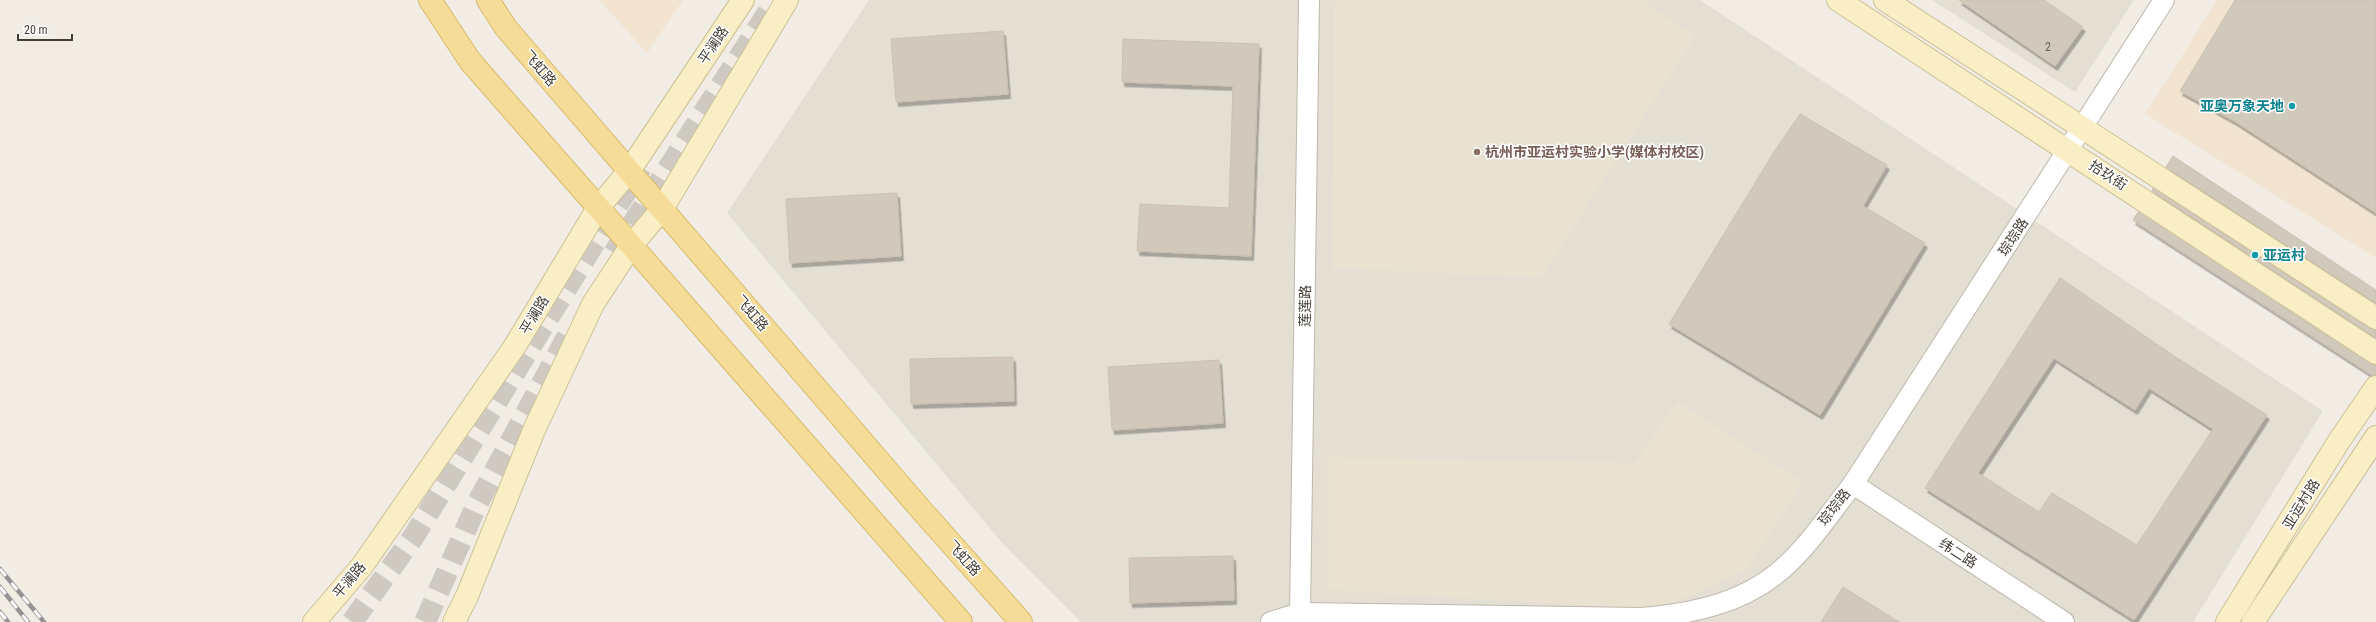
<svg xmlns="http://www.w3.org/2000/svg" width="2376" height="622" font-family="'Roboto Condensed','Noto Sans SC',sans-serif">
	<defs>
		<filter id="shadow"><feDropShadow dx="2.5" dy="4.5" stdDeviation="0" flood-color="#0004"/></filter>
	</defs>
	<rect width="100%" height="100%" fill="#f1ede5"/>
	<g fill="#e4dfd3">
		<path d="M869,0h831l623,411 -130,211h-1112l-77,-77 -277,-332z"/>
		<path d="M1932,0h202l-59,92z"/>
	</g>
	<g fill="#f2e4d1">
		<path d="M599,0h84l-36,53z"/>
		<path d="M2217,0h159v258l-231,-144z"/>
	</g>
	<g fill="#e9e2d0">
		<path d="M1335,0h307l53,36 -154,242 -209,-10z"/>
		<path d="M1677,402l126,80 -57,88 -87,40 -331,-20 1,-133 305,6z"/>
	</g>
	<g fill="#d1c9bb" stroke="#ccc1af" fill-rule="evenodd" filter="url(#shadow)">
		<path d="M1959,0h85l39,27 -28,39z"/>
		<path d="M2235,0h141v213l-140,-91 -56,-31z"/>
		<path d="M1003,31l5,63 -112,8 -5,-63z"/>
		<path d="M1123,39l136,5 -8,212 -114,-5 3,-47 89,4 4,-122 -111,-4z"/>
		<path d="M1800,114l87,51 -24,41 62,37 -105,172 -151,-91 105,-172z"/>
		<path d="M2173,156l203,134v13l-210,-136z"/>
		<path d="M2153,188l216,140 7,2v8l-224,-147z"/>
		<path d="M897,193l4,63 -111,7 -4,-64z"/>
		<path d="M2138,212l231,151 7,2v10h-4l-239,-155z"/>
		<path d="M2060,278l114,78 93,59 -133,205 -209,-132zM2054,358l81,52 14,-22 64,41 -76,116 -85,-52 -13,19 -61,-39z"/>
		<path d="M1013,357l1,44 -103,3 -1,-45z"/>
		<path d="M1219,360l4,63 -111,7 -4,-63z"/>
		<path d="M1233,556l1,44 -104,3 -1,-45z"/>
		<path d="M1843,587l56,35h-78z"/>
	</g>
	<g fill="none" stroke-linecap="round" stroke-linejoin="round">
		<g stroke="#cecac2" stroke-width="22" stroke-dasharray="22 11" stroke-linecap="butt">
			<path d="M614,253l155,-242"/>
			<path d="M352,622l62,-86 227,-369"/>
			<path d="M425,622l52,-118 93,-172"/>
		</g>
		<g stroke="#beb8ab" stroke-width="22">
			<g id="minor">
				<path d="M1853,484l211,138"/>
				<path d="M1300,613l9,-613"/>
				<path d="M1271,622l29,-9 340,5c50,-4 102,-14 141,-48 28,-24 49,-57 72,-86l311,-484"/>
			</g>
		</g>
		<g stroke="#cdc097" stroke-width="24">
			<g id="secondary">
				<path d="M1838,0l538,353"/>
				<path d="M1885,0l491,318"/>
				<path d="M314,622l48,-56 153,-220 83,-138 31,-37 114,-171"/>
				<path d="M454,622l13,-26 67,-166 59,-126 38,-58 31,-37 125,-209"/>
				<path d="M2227,622l112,-181 37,-54"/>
				<path d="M2253,622l123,-185"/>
			</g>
		</g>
		<g stroke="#d9ba6b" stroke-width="24">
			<g id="primary">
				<path d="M430,0l40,61 491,561"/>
				<path d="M488,0l18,28 417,484 98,110"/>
			</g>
		</g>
		<use href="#minor" stroke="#fff" stroke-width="20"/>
		<use href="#secondary" stroke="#faeec6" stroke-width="22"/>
		<use href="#primary" stroke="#f5dd99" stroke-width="22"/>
		<g stroke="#949494" stroke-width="4.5">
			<g id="rail">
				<path d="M0,569l44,53"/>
				<path d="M0,587l28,35"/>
				<path d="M0,612l8,10"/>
			</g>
		</g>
		<use href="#rail" stroke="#fff" stroke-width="3" stroke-dasharray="9" stroke-linecap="butt"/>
	</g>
	<g fill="#0f9aa8" stroke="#fff" stroke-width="1.5">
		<circle cx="2292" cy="106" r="4"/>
		<circle cx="2255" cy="255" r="4"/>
	</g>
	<circle fill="#8d6e63" stroke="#fff" stroke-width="1.5" cx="1477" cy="152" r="4"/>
	<g text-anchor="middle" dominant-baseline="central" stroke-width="3" stroke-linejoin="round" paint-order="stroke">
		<g font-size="12" fill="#666156">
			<text x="2048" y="47">2</text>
		</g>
		<g font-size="14" fill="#433e35" stroke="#fff">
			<text transform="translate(713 45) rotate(-56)">平澜路</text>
			<text transform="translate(540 68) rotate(49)">飞虹路</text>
			<text transform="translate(2108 175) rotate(33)">拾玖街</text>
			<text transform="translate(2013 237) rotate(-57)">琮琮路</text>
			<text transform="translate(1305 306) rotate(-89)">莲莲路</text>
			<text transform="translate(752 313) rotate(49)">飞虹路</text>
			<text transform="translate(534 315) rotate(-59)">平澜路</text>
			<text transform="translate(2301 504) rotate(-58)">亚运村路</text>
			<text transform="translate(1834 507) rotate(-52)">琮琮路</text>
			<text transform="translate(1958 553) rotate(33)">纬二路</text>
			<text transform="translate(964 558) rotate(48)">飞虹路</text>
			<text transform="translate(349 580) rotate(-50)">平澜路</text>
		</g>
		<g font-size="14" font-weight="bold" fill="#0d838f" stroke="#fff" text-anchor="end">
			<text x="2284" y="106">亚奥万象天地</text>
			<text x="2263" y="255" text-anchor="start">亚运村</text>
		</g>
		<g font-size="14" font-weight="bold" fill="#785e54" stroke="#fff" text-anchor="start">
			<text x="1485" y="152">杭州市亚运村实验小学(媒体村校区)</text>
		</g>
	</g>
	<path d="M18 34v6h54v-6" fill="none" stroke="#433e35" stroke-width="2"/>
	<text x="24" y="34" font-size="12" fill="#433e35" stroke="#ffffff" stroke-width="3" paint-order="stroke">20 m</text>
</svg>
